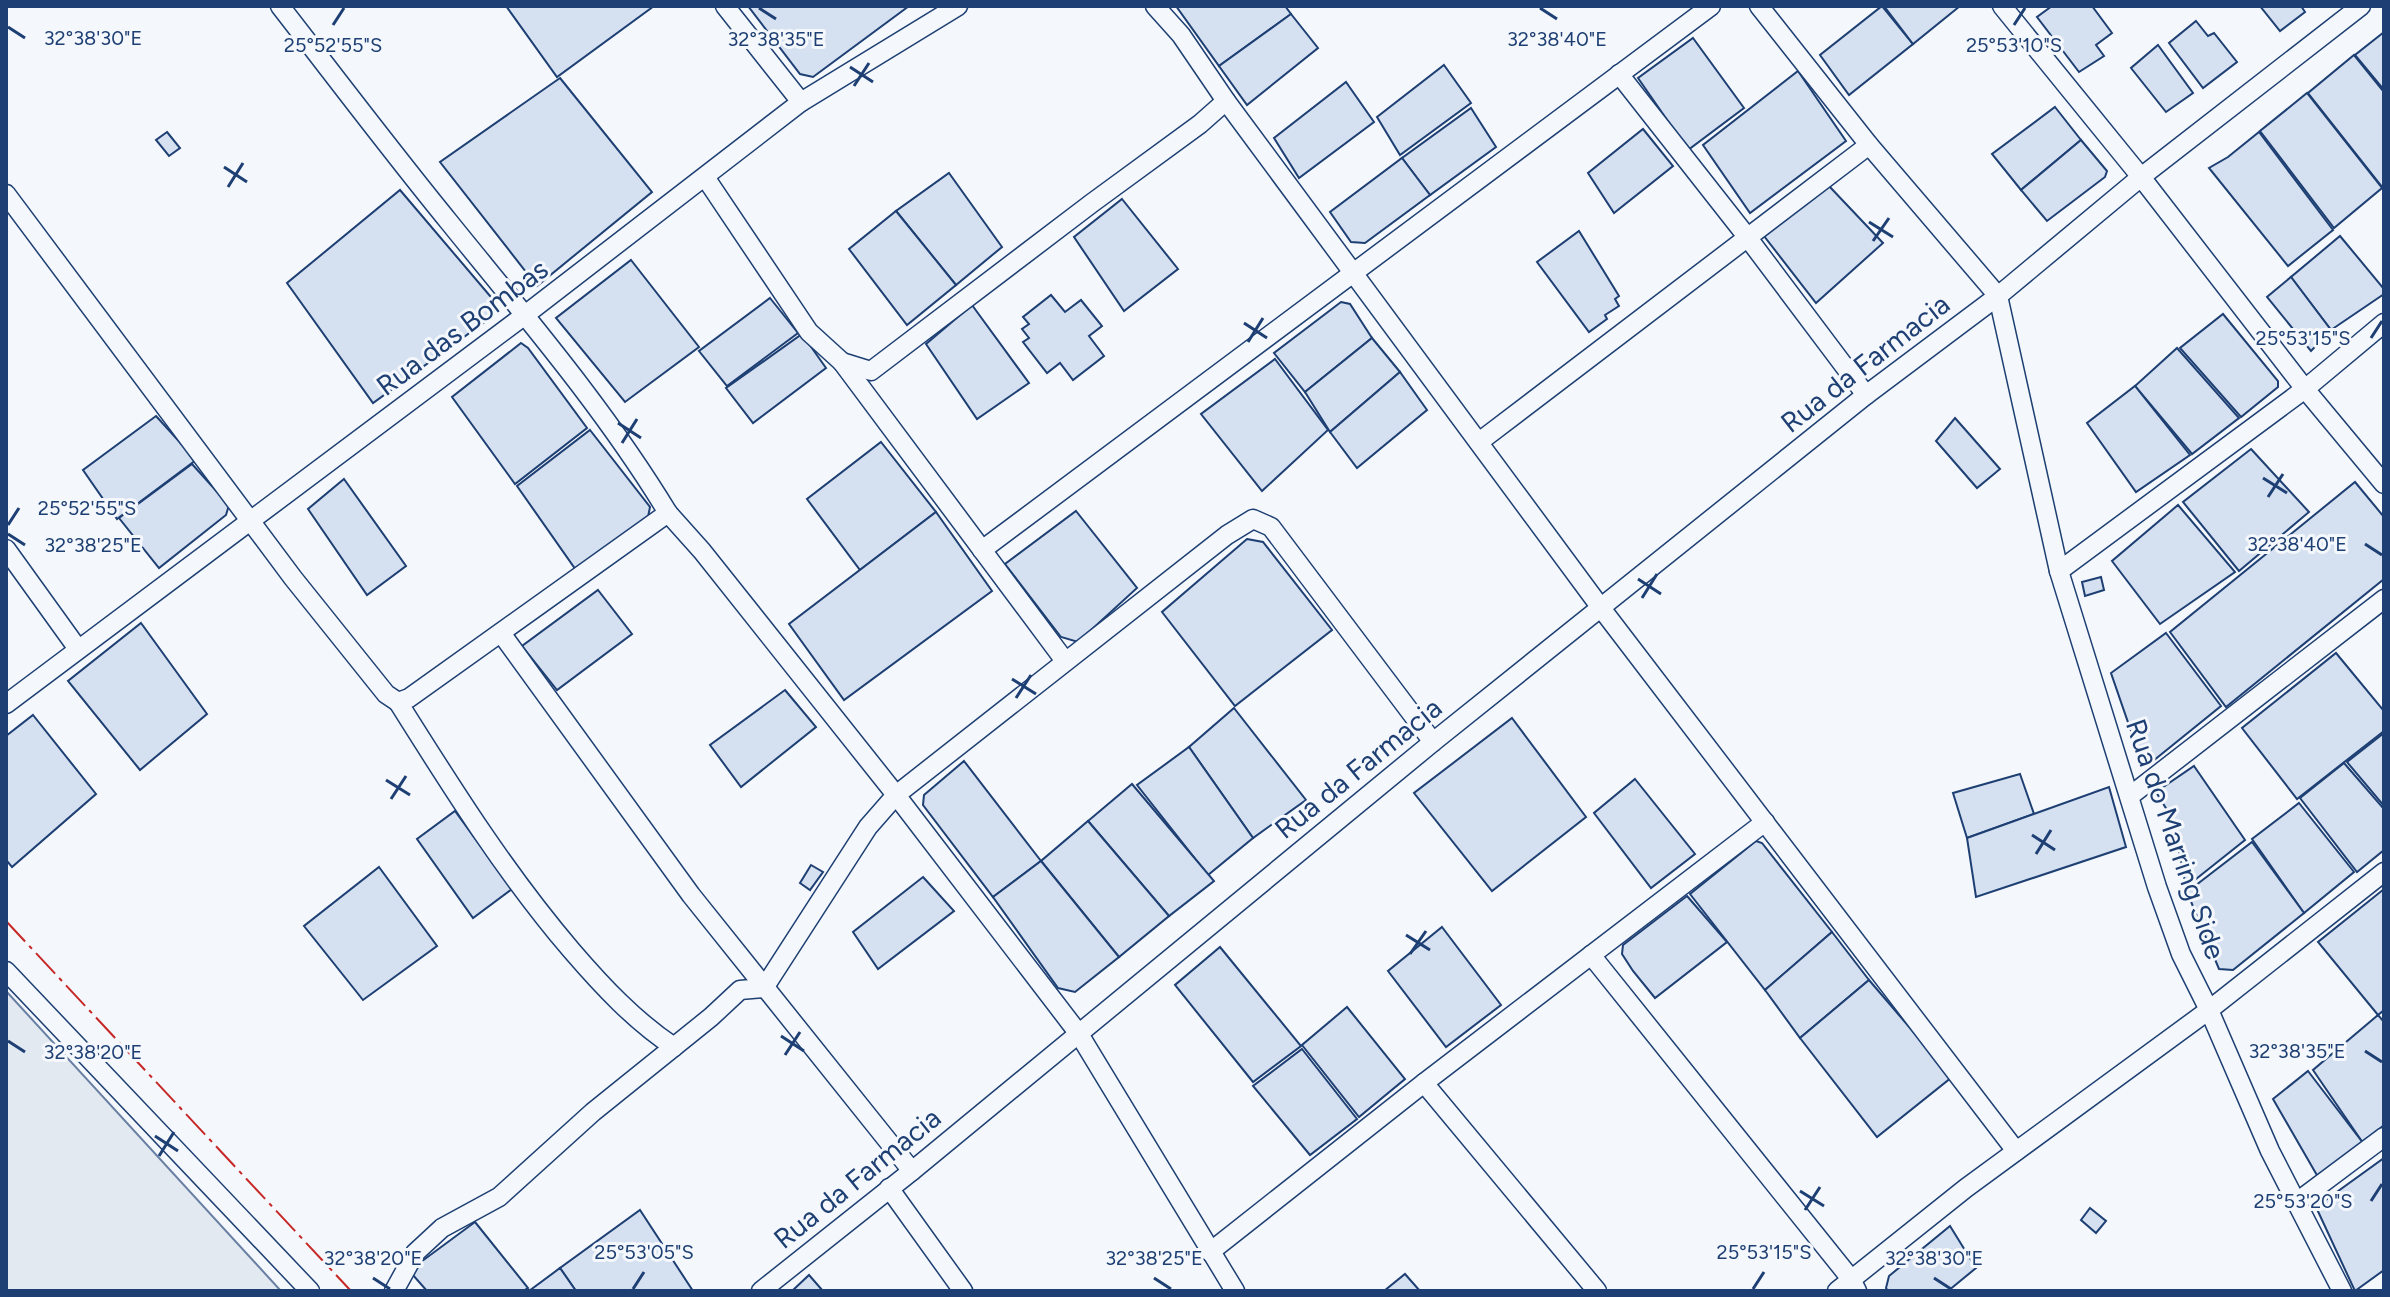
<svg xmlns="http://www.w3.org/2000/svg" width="2390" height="1297" font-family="Figtree,sans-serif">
	<rect width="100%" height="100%" fill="#f4f7fb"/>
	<path fill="#e3e9f0" stroke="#687fa3" stroke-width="2" d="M6,991l275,300h-275z"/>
	<g fill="#d5e0f0" stroke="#1d3f73" stroke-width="2">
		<path d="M506,6h148l-97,71z"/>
		<path d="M748,6h161l-96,71 -13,-3z"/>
		<path d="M1176,6h109l6,8 -72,52z"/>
		<path d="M1882,6l31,38 -64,51 -29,-40z"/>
		<path d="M1884,6h76l-47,38z"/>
		<path d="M2052,6h40l20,27 -16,12 8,11 -25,16 -42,-55z"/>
		<path d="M2260,6h41l4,6 -25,19z"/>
		<path d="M1291,14l27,34 -71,57 -28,-39z"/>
		<path d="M2196,21l12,15 6,-3 23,29 -34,26 -34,-45z"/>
		<path d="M2384,32v58l-29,-35z"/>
		<path d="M1693,38l51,70 -56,42 -50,-72z"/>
		<path d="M2158,45l35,48 -27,19 -35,-44z"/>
		<path d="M2354,55l30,37 -1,96 -75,-95z"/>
		<path d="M1444,65l27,38 -71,52 -23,-38z"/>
		<path d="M1798,71l48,70 -96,72 -47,-68z"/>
		<path d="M560,78l92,114 -115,94 -97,-124z"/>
		<path d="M1346,82l28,40 -75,56 -25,-40z"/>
		<path d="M2307,93l75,95 -48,40 -74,-97z"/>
		<path d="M2055,107l26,33 -60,50 -29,-36z"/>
		<path d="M1471,108l25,39 -66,48 -28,-37z"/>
		<path d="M1643,129l30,37 -59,47 -26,-40z"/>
		<path d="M167,132l13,16 -11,8 -13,-16z"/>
		<path d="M2259,132l74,98 -45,36 -79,-98 19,-11z"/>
		<path d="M2081,140l26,31 -2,6 -58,44 -26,-31z"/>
		<path d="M1402,158l28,37 -65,48 -14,-1 -21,-30z"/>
		<path d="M949,173l53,74 -46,38 -60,-74z"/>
		<path d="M1829,186l54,57 -67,60 -52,-67z"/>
		<path d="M400,190l96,113 -6,15 -117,85 -86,-120z"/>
		<path d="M1122,199l56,70 -54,42 -50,-74z"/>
		<path d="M896,211l60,74 -49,40 -58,-76z"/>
		<path d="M1579,231l40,65 -4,3 4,7 -14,9 2,4 -18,13 -52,-70z"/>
		<path d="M2340,236l44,53v5l-53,36 -40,-53z"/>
		<path d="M631,260l68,87 -74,55 -69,-84z"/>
		<path d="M2291,277l40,53 -20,21 -44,-54z"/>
		<path d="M1051,295l14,17 16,-12 21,26 -13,10 15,20 -31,24 -13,-17 -13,10 -24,-31 6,-4 -7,-9 7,-5 -6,-7z"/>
		<path d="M770,298l28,35 -71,53 -28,-35z"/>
		<path d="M1341,302l9,2 22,34 -67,54 -31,-39z"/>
		<path d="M972,305l57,78 -52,36 -51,-75z"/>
		<path d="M2223,314l55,67v6l-37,30 -61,-69z"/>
		<path d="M802,334l24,34 -73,55 -27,-35z"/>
		<path d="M1372,338l28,34 -70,60 -25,-40z"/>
		<path d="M521,343l7,5 59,80 -72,56 -63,-87z"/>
		<path d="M2177,348l62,70 -47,36 -57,-68z"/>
		<path d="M1275,359l53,71 -66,61 -61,-77z"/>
		<path d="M1400,372l27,38 -70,58 -27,-36z"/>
		<path d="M2135,386l55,69 -54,37 -49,-69z"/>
		<path d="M156,416l40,44 -79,59 -34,-49z"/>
		<path d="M1955,418l45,51 -23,19 -41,-47z"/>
		<path d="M590,430l60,77 -2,10 -72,53 -59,-84z"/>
		<path d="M881,442l55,70 -76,58 -53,-71z"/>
		<path d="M2251,449l58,63 -70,59 -56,-69z"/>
		<path d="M192,464l37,41 -3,10 -67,53 -40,-50z"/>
		<path d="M344,479l62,87 -39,29 -59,-86z"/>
		<path d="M2355,482l29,35v62l-158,128 -56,-75z"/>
		<path d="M2178,505l57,67 -75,52 -48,-63z"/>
		<path d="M1076,511l61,77 -59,54 -17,-5 -56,-73z"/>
		<path d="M936,512l56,79 -148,109 -55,-76z"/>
		<path d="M1247,539l16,3 69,88 -97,76 -73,-94z"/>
		<path d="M2101,577l3,13 -19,6 -3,-14z"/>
		<path d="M598,590l34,44 -75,56 -35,-44z"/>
		<path d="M141,623l66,91 -67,56 -72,-89z"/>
		<path d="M2166,633l55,73 -68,55 -12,-1 -30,-87z"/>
		<path d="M2336,653l48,58v20l-87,68 -55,-71z"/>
		<path d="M785,690l31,37 -75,60 -31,-42z"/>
		<path d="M1234,708l72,92 -53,38 -64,-91z"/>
		<path d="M33,715l63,79 -84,73 -6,-7v-124z"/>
		<path d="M1512,718l74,99 -94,74 -78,-98z"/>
		<path d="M2384,733v73l-37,-44z"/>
		<path d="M1189,747l64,91 -45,37 -71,-90z"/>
		<path d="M964,761l77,100 -48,36 -70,-92 1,-10z"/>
		<path d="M2344,763l40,46v41l-27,22 -57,-74z"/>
		<path d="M2194,766l51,74 -59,47 -10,-52 -9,-25 -11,-18z"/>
		<path d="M2020,774l14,40 -67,24 -14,-45z"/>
		<path d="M1635,779l60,75 -44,34 -57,-75z"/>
		<path d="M1132,784l82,97 -45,35 -81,-95z"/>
		<path d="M2109,787l17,60 -150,50 -9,-59z"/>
		<path d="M2299,803l55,69 -50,41 -52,-74z"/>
		<path d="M455,811l57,78 -39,29 -56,-79z"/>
		<path d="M1088,821l81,95 -50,41 -78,-96z"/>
		<path d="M1756,841l6,2 70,89 -67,58 -75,-96z"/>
		<path d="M2252,842l52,71 -71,57 -14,-1 -32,-77z"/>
		<path d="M1041,861l78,96 -44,35 -17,-4 -65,-91z"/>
		<path d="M811,865l12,7 -13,18 -10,-7z"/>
		<path d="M379,867l58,79 -74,54 -59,-74z"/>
		<path d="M923,877l31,34 -76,58 -25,-37z"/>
		<path d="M2384,889v121l-6,5 -60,-73z"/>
		<path d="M1687,896l40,46 -72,56 -22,-27 -11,-17 1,-9z"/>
		<path d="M1442,927l59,78 -55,42 -58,-76z"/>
		<path d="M1832,932l37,48 -69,58 -35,-48z"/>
		<path d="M1220,947l81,99 -48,36 -78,-97z"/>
		<path d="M1869,980l83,97 -75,60 -77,-99z"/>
		<path d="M1347,1007l58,72 -46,38 -57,-72z"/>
		<path d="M2378,1015l6,7v103l-21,18 -50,-73z"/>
		<path d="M1302,1049l55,70 -47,36 -57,-69z"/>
		<path d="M2308,1071l55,72 -45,34 -45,-78z"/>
		<path d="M2384,1158v112l-29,21 -39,-84z"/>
		<path d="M2090,1208l16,13 -10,12 -15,-13z"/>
		<path d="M640,1210l53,81h-117l-16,-23z"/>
		<path d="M475,1222l53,66 -5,3h-96l-15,-17 2,-7z"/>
		<path d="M1950,1226l26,42 -28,23h-60l-2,-3 3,-12z"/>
		<path d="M560,1268l16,23h-47z"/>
		<path d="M1405,1274l15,17h-36z"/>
		<path d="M809,1275l14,16h-31z"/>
	</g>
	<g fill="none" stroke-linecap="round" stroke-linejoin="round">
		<g stroke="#1d3f73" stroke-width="21">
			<g id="minor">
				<path d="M725,6l76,96"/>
				<path d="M1759,6l110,139 129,151 61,275 98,316 24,67 28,56 61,141 72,140"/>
				<path d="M2002,6l139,171 164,212 -246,182"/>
				<path d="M1619,74l129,164 118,157"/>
				<path d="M1226,101l375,507 415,543"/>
				<path d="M705,177l104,155 33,30 29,9 221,-168 108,-79 26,-23 -45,-66 -26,-29"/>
				<path d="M6,194l287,384 93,116 12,8 11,-4 259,-185c-63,-104 -143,-197 -219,-291 -58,-71 -113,-144 -169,-216"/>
				<path d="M2384,323l-79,66 79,95"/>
				<path d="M842,362l223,299"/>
				<path d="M1479,442l390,-297"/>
				<path d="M6,549l72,100"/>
				<path d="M982,550l729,-544"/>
				<path d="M501,633l190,262 221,276"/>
				<path d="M398,702c54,86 108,172 174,249 31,36 63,70 102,96"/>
				<path d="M6,704l519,-389 276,-213 157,-96"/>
				<path d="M2130,796l254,-197"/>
				<path d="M1591,955l260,324 6,12"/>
				<path d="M6,971l304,320"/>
				<path d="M1424,1083l173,208"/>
				<path d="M889,1188l74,103"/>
				<path d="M2297,1202l87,-65"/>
				<path d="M1210,1252l214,-169 341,-261"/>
				<path d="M394,1291l21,-38 27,-25 57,-31 94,-85 118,-95 29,-27 24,-2 104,-161 28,-32 -194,-244 -34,-38"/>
				<path d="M761,1291l151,-120 521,-429 433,-347 132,-99 143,-119 220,-171"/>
				<path d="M1235,1291l-156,-257 -183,-239 331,-260 26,-16 18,8 162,215"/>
				<path d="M1837,1291l129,-103 243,-178 175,-138"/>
			</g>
		</g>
		<use href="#minor" stroke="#f4f7fb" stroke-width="18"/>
		<path stroke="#c62828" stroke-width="2" stroke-dasharray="28 6 4 6" stroke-linecap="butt" d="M6,921l345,370"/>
	</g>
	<path fill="none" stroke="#1d3f73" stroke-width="3" d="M759,8l17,11M1540,8l17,11M333,25l11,-17M2014,25l11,-17M8,27l17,11M850,67l23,15M854,86l15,-23M224,167l23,15M228,187l15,-24M1869,222l24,15M1873,241l16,-23M1244,323l23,15M2371,338l11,-17M1248,342l15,-24M618,423l23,15M622,443l15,-24M2263,478l24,15M2268,497l15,-23M8,525l11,-17M8,534l17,11M2365,544l17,11M1638,579l23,15M1642,598l15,-24M1012,679l24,15M1016,698l15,-23M386,780l24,15M391,799l15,-23M2032,835l23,15M2036,854l15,-24M1406,935l24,15M1410,954l16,-23M781,1036l23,15M8,1041l17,11M2365,1051l17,11M785,1055l15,-23M155,1136l23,15M159,1156l15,-24M1800,1191l24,15M2371,1201l11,-17M1805,1210l15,-23M373,1278l17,11M1154,1278l17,11M1934,1278l17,11M633,1289l11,-17M1753,1289l11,-17"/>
	<g text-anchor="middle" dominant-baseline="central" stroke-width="6" stroke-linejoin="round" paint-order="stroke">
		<g font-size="28" fill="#1d3f73" stroke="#f4f7fb">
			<text transform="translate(462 327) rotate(-37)">Rua das Bombas</text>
			<text transform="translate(1865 363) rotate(-38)">Rua da Farmacia</text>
			<text transform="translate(1358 768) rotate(-39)">Rua da Farmacia</text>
			<text transform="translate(2176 839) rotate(71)">Rua do Marring Side</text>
			<text transform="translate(857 1178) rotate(-39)">Rua da Farmacia</text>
		</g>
	</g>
	<g font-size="20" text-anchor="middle" fill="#1d3f73" stroke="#f4f7fb" stroke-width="6" stroke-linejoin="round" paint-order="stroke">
		<text x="93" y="45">32°38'30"E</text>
		<text x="776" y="46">32°38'35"E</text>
		<text x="1557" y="46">32°38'40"E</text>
		<text x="333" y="52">25°52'55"S</text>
		<text x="2014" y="52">25°53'10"S</text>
		<text x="2303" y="345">25°53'15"S</text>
		<text x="87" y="515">25°52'55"S</text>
		<text x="2297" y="551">32°38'40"E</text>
		<text x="93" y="552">32°38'25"E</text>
		<text x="2297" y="1058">32°38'35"E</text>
		<text x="93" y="1059">32°38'20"E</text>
		<text x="2303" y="1208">25°53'20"S</text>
		<text x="644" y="1259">25°53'05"S</text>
		<text x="1764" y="1259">25°53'15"S</text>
		<text x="373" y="1265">32°38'20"E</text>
		<text x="1154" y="1265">32°38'25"E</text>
		<text x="1934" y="1265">32°38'30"E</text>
	</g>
	<rect width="2390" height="1297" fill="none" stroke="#1d3f73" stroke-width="16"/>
</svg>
